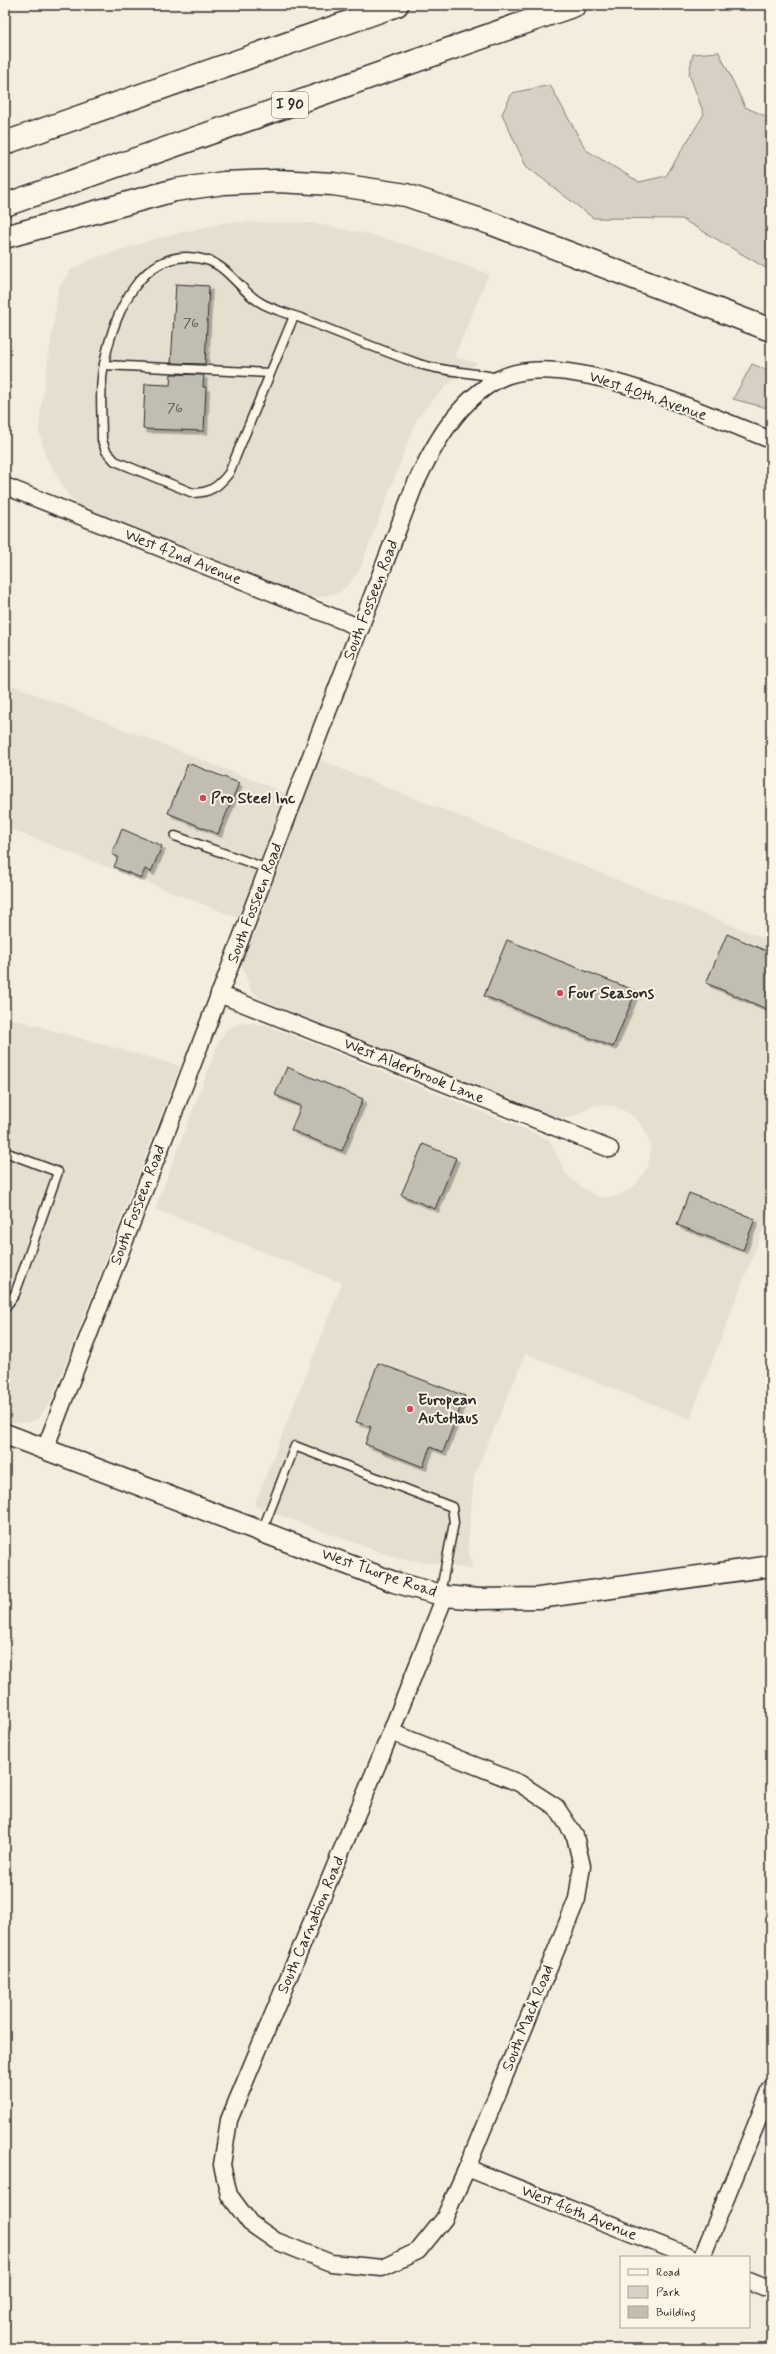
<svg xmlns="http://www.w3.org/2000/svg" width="776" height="2354" font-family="Mynerve,sans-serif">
	<defs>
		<filter id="shadow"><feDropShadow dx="3.5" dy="3.5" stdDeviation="0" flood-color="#0004"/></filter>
	</defs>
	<rect width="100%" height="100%" fill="#f4edde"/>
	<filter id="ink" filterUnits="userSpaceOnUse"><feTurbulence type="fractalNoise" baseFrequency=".025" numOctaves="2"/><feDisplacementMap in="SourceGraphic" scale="8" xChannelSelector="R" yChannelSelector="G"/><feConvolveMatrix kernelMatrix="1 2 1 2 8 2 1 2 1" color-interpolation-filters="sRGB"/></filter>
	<g filter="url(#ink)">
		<g fill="#e5dfd0">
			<path d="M228,222l84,1 61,12 54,16 62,23 -35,83 23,6 -30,22 -30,33 -57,151 -9,13 -11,10 -20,5 -18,1 -221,-91 -12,-11 -24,-41 -6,-26 2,-22 18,-120 11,-16 22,-12 70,-22z"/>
			<path d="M12,685l274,108 -48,125 -233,-91v-124z"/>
			<path d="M319,760l452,181v268l-81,210 -164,-65 -52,122 -6,70 4,23 -76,-11 -142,-52 88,-223 -187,-74 64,-168 8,-11 11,-6 15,-1 16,3 280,113 17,35 15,13 18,10 18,-1 18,-10 13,-20 3,-19 -8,-21 -12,-11 -16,-9 -21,-1 -22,12 -12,2 -21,-6 -276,-113 -12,-9 -11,-31z"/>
			<path d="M5,1017l175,49 -129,335 -13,18 -10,4h-23z"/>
		</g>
		<g fill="#d6d1c4" stroke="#807e78">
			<path d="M719,52l26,55 20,9 6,-5v160l-89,-52 -89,-1 -67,-52 -24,-52 10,-21 38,-8 36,65 53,32 27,-6 38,-62 -15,-40 4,-20z"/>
			<path d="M752,364l19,8v37l-38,-10z"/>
		</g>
		<g fill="#c2bdb1" stroke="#2b2b2b" filter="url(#shadow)">
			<path d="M176,284l33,2 -4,78 -34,-1z"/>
			<path d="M171,374l33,1 -1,12h3l-2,44 -61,-2 2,-45 25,1z"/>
			<path d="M188,763l51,20 -21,51 -50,-21z"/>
			<path d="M122,829l40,17 -11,26 -6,-3 -4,9 -27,-11 4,-10 -6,-3z"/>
			<path d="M727,934l44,19v58l-65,-28z"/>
			<path d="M507,940l129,51 -23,56 -129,-51z"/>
			<path d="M287,1067l76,32 -21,52 -51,-21 10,-24 -26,-11z"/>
			<path d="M423,1144l33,14 -21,51 -34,-14z"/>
			<path d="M689,1193l66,26 -12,31 -66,-25z"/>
			<path d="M378,1363l87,33 -22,56 -13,-5 -7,20 -58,-23 6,-17 -15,-5z"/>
		</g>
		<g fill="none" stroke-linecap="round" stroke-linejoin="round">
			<g stroke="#2b2b2b" stroke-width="11">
				<g id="service">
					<path d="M294,316l-65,157c-10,13 -19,20 -36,20l-78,-32 -9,-10 -4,-11c0,-25 -3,-52 2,-76 10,-50 38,-122 102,-104 22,6 34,30 52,41 13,9 33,13 48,19 37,15 75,30 113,44 27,8 52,8 79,14"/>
					<path d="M104,365l166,8"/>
					<path d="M175,836l93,33"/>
					<path d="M5,1152l53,20 -43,122 -10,14"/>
					<path d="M262,1531l33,-85 157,61 2,16 -14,71"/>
				</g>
			</g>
			<g stroke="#2b2b2b" stroke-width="19">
				<g id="minor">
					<path d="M5,486l356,142"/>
					<path d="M219,994l391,155"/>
					<path d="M45,1449l369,-962c19,-41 43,-86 85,-108 64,-33 207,36 272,61"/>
					<path d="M391,1732l128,51 37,24 19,29 7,30 -5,33 -110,269 -23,51 -26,32 -36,17 -51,-5 -55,-22 -26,-18 -21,-28 -7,-30 7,-45 162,-388 54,-136"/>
					<path d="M467,2168l224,89"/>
					<path d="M702,2257l69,-169"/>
					<path d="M749,2281l22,9"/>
				</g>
			</g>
			<g stroke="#2b2b2b" stroke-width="23">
				<path id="tertiary" d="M5,1434l389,148 51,14 34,3 60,-1 232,-32"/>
			</g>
			<g stroke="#2b2b2b" stroke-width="25">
				<g id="motorway">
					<path d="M5,143l392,-138"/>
					<path d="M5,205l570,-200"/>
					<path d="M5,237l170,-47 49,-7 53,-2 56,3 73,11 84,28 281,107"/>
				</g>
			</g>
			<use href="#service" stroke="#fcf5e5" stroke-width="8"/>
			<use href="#minor" stroke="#fcf5e5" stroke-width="16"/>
			<use href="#tertiary" stroke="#fcf5e5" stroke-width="20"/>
			<use href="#motorway" stroke="#fcf5e5" stroke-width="22"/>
		</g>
	</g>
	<g fill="#d1495b" stroke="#fcf5e5" stroke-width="1.5">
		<circle cx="203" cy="798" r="4"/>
		<circle cx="560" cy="993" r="4"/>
		<circle cx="410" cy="1409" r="4"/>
	</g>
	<g text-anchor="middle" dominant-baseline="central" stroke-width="4" stroke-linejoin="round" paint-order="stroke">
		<g font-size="14" fill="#51504c">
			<text x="191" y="323">76</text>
			<text x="175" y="408">76</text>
		</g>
		<rect fill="#fcf5e5" stroke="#6a6863" stroke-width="1" x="272" y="92" width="36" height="26" rx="3"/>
		<g font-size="15" font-weight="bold" fill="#2b2b2b">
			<text x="290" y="105">I 90</text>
		</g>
		<g font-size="16" fill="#2b2b2b" stroke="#fcf5e5">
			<text transform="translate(648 396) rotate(19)">West 40th Avenue</text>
			<text transform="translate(183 557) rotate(22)">West 42nd Avenue</text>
			<text transform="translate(371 600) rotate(-69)">South Fosseen Road</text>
			<text transform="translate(255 903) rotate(-69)">South Fosseen Road</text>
			<text transform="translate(414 1071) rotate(22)">West Alderbrook Lane</text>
			<text transform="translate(138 1205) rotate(-69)">South Fosseen Road</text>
			<text transform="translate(379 1573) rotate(19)">West Thorpe Road</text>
			<text transform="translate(311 1925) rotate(-67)">South Carnation Road</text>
			<text transform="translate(528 2018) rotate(-68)">South Mack Road</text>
			<text transform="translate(579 2213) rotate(22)">West 46th Avenue</text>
		</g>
		<g font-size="16" font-weight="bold" fill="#2b2b2b" stroke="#fcf5e5" text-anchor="start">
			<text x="211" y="798">Pro Steel Inc</text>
			<text x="568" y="993">Four Seasons</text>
			<text x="418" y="1400">European<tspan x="418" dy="18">AutoHaus</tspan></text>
		</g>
	</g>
	<rect width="776" height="2354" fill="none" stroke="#fcf5e5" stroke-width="20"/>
	<rect x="10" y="10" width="756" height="2334" fill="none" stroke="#2b2b2b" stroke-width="1.5" filter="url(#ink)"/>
	<rect x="620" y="2256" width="130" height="72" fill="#fcf5e5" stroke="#a8a49b"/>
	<rect x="628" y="2269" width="20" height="6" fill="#fcf5e5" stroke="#a8a49b"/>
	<text x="656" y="2276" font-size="12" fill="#2b2b2b">Road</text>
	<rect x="628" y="2286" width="20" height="12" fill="#d6d1c4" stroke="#a8a49b"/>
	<text x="656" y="2296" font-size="12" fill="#2b2b2b">Park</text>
	<rect x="628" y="2306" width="20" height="12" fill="#c2bdb1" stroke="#a8a49b"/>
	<text x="656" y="2316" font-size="12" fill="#2b2b2b">Building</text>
</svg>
